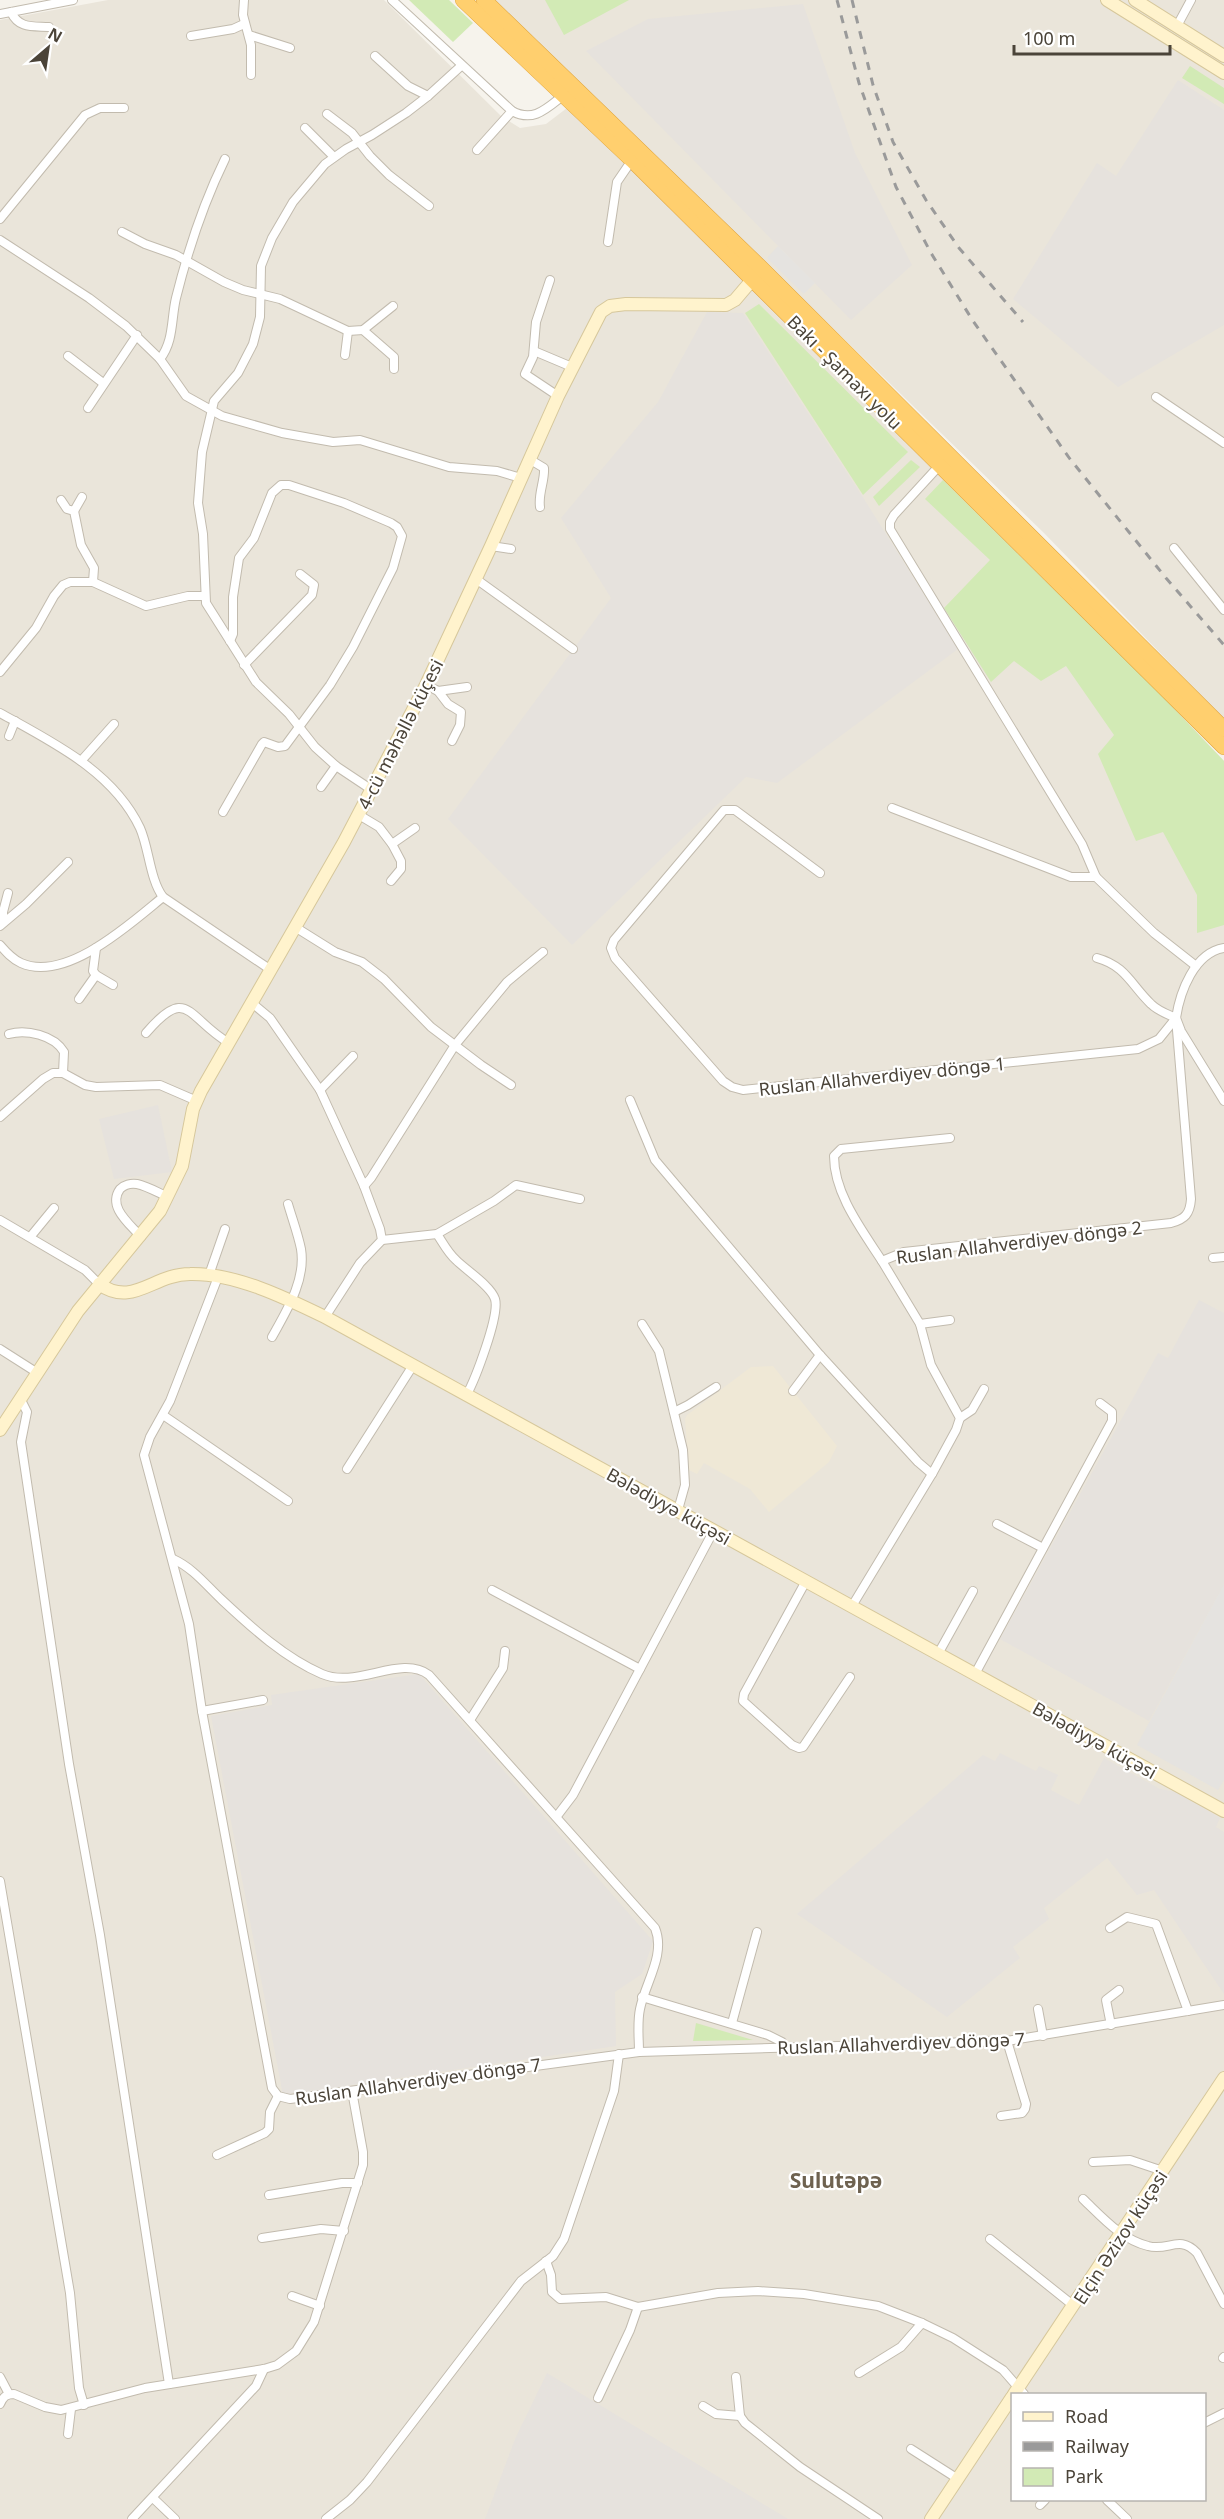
<svg xmlns="http://www.w3.org/2000/svg" width="1224" height="2519" font-family="'Noto Sans',sans-serif">
	<rect width="100%" height="100%" fill="#f6f3ec"/>
	<g fill="#eae5da" fill-rule="evenodd">
		<path d="M108,0h276l117,116 19,12 26,-4 21,-16 200,194 395,394 62,65v1758h-1224v-2499zM1012,2394h192v106h-192z"/>
		<path d="M495,0h729v719l-179,-185z"/>
	</g>
	<g fill="#e6e2dd">
		<path d="M803,4l52,149 57,112 -61,55 -265,-269 62,-32z"/>
		<path d="M1178,80l46,30v215l-106,62 -105,-88 84,-136 19,13z"/>
		<path d="M707,312l36,1 121,186 94,150 -181,134 -31,-6 -174,168 -124,-126 163,-221 -50,-80 97,-116z"/>
		<path d="M158,1105l14,67 -58,7 -15,-60z"/>
		<path d="M1199,1300l25,13v271l-75,137 -149,-82 158,-286 10,5z"/>
		<path d="M419,1674l234,267 -11,33 -27,18 1,54 -333,49 -72,-379 61,-11 -1,-10z"/>
		<path d="M1000,1753l36,18 3,-5 19,9 -7,15 28,15 25,-47 56,31 15,3 45,26 -4,9 8,5v162l-70,-104 -17,5 -30,-37 -63,50 5,11 -36,28 7,11 -73,59 -150,-103 186,-159 12,6z"/>
		<path d="M547,2373l241,146h-303l30,-80z"/>
	</g>
	<path fill="#efe8d6" d="M773,1366l64,80 -8,16 -60,50 -19,-23 -46,-26 -7,11 -8,-4 -4,-51 2,-4 64,-48z"/>
	<g fill="#d2eab5">
		<path d="M409,0h40l24,23 -20,19z"/>
		<path d="M545,0h84l-65,35z"/>
		<path d="M1190,66l34,22v16l-42,-26z"/>
		<path d="M759,304l149,148 -45,43 -118,-182z"/>
		<path d="M911,460l9,7 -41,39 -6,-9z"/>
		<path d="M943,480l219,216 62,65v164l-27,8v-38l-34,-63 -27,9 -38,-87 16,-19 -48,-69 -25,15 -27,-20 -23,21 -47,-74 46,-48 -65,-61z"/>
		<path d="M696,2023l57,17 -60,1z"/>
	</g>
	<g fill="#e5e3e0">
		<path d="M778,246l37,37 -11,11 -37,-36z"/>
		<path d="M1224,1584v196l-6,10 -81,-45z"/>
	</g>
	<g fill="none" stroke-linecap="round" stroke-linejoin="round">
		<g stroke="#c2bbae" stroke-width="10">
			<g id="street">
				<path d="M244,0l-1,15 8,30v30"/>
				<path d="M392,0l120,111c22,12 35,-3 52,-16"/>
				<path d="M11,12c8,17 22,14 38,15"/>
				<path d="M0,14l73,-14"/>
				<path d="M1177,26l14,-26"/>
				<path d="M249,35l41,13"/>
				<path d="M191,36l42,-7 11,-5"/>
				<path d="M375,56l33,30 20,10"/>
				<path d="M327,114l25,19 18,23 19,19 40,31"/>
				<path d="M305,128l29,29"/>
				<path d="M477,150l35,-39"/>
				<path d="M0,219l85,-104 15,-7h24"/>
				<path d="M122,232l23,12 31,11 48,27 19,8 37,9 68,32 15,-1 30,-24"/>
				<path d="M0,240l89,58 37,28 34,33 26,37 36,20 60,17 51,9 27,-2 89,27 48,4 24,7"/>
				<path d="M608,242l9,-60 15,-22"/>
				<path d="M550,280l-14,42 -3,35 -8,17 33,22"/>
				<path d="M363,330l31,27v12"/>
				<path d="M534,351l38,16"/>
				<path d="M345,355l3,-24"/>
				<path d="M68,356l35,27"/>
				<path d="M160,359c14,-18 11,-40 16,-61 12,-48 27,-94 49,-139"/>
				<path d="M1156,397l68,46"/>
				<path d="M88,408l49,-73"/>
				<path d="M529,459l15,9c1,13 -6,25 -4,39"/>
				<path d="M939,466l-45,49 -4,7v7l192,315 14,33 58,56 42,33"/>
				<path d="M61,500l6,9 7,2 7,34 13,23 -1,14"/>
				<path d="M74,511l8,-14"/>
				<path d="M491,546l20,3"/>
				<path d="M1174,548l50,62"/>
				<path d="M476,579l97,70"/>
				<path d="M244,665l68,-70 2,-10 -14,-11"/>
				<path d="M0,672l36,-44 18,-32 9,-11 7,-3h23l53,24 42,-10h16"/>
				<path d="M434,689l4,2 29,-4"/>
				<path d="M438,691l10,13 13,8 -1,13 -8,16"/>
				<path d="M0,713c52,29 113,58 140,115 9,20 10,52 23,69l108,73"/>
				<path d="M9,736l6,-15"/>
				<path d="M81,761l33,-37"/>
				<path d="M321,787l15,-21"/>
				<path d="M372,790l-36,-24 -21,-19 -26,-33 -33,-32 -50,-79 -3,-69 -5,-31 4,-51 12,-51 24,-28 15,-29 7,-27 1,-51 11,-28 21,-36 32,-38 21,-15 26,-14 34,-22 22,-17 33,-30"/>
				<path d="M892,808l179,69h25"/>
				<path d="M223,812l39,-68 2,-2 14,5 7,-1 45,-61 23,-38 40,-79 9,-32 -5,-9 -6,-4 -47,-20 -55,-18h-8l-9,8 -18,45 -15,20 -6,39v37l-3,7"/>
				<path d="M359,815l20,12 13,17 9,17v8l-10,12"/>
				<path d="M392,844l23,-16"/>
				<path d="M820,873l-85,-63h-11l-110,130 -3,8 4,10 108,123 9,6 11,3 395,-41 21,-10 17,-21"/>
				<path d="M3,922v-10l5,-19"/>
				<path d="M0,926l26,-22 42,-42"/>
				<path d="M295,927l40,25 27,10 22,17 47,48 50,38 30,20"/>
				<path d="M0,945c6,7 12,14 21,18 45,20 110,-40 142,-66"/>
				<path d="M96,948l-3,23 3,4 17,10"/>
				<path d="M1097,958c29,8 34,27 54,46 7,7 16,10 25,14l5,13 43,70"/>
				<path d="M79,999l17,-24"/>
				<path d="M252,1003l18,15 50,72 44,96 16,43 2,11 -22,23 -35,54"/>
				<path d="M146,1033c42,-49 41,-15 83,10"/>
				<path d="M9,1034c17,-5 45,1 55,18l-1,21"/>
				<path d="M320,1090l33,-34"/>
				<path d="M630,1100l25,60 165,195 98,107 14,12"/>
				<path d="M0,1117l43,-38 10,-6h10l22,12 11,2 64,-2 37,16"/>
				<path d="M364,1186l7,-8 84,-133 52,-63 36,-30"/>
				<path d="M0,1220l85,50 14,14"/>
				<path d="M437,1234c6,9 11,19 19,26 10,10 35,26 39,39 5,16 -20,81 -29,97"/>
				<path d="M31,1236l23,-28"/>
				<path d="M141,1237c-11,-13 -34,-30 -21,-48 4,-4 11,-6 17,-5 10,2 22,9 31,13"/>
				<path d="M382,1240l55,-6 57,-33 22,-16 64,14"/>
				<path d="M1213,1258l11,-1"/>
				<path d="M882,1261c-20,-31 -48,-67 -48,-105l7,-7 109,-11"/>
				<path d="M209,1275l16,-46"/>
				<path d="M218,1277l-48,124 -20,36 -6,18 45,169 13,87 70,377 6,8 12,3 349,-47 368,-11 217,-36"/>
				<path d="M642,1324l17,27 24,99 2,35 -7,25"/>
				<path d="M920,1324l30,-4"/>
				<path d="M272,1337c15,-27 34,-57 29,-88 -3,-15 -9,-31 -13,-45"/>
				<path d="M0,1349l36,23"/>
				<path d="M793,1391l27,-36"/>
				<path d="M20,1398l7,14 -6,30 48,322 31,171 69,449"/>
				<path d="M674,1412l14,-7 28,-18"/>
				<path d="M163,1415l125,86"/>
				<path d="M960,1418l12,-8 12,-21"/>
				<path d="M347,1469l65,-102"/>
				<path d="M997,1524l46,24"/>
				<path d="M173,1559c20,9 33,26 49,41 30,28 63,58 100,74 35,15 79,-20 107,1l226,253c11,27 -10,55 -15,81 -3,14 -1,29 -1,43"/>
				<path d="M806,1581l-62,113 -1,7 49,44 7,3 4,-1 47,-70"/>
				<path d="M492,1590l148,79"/>
				<path d="M852,1606l80,-132 24,-44 4,-12 -29,-53 -11,-41 -38,-63 22,-9 267,-29c14,-4 19,-9 20,-24l-15,-181c4,-26 18,-65 48,-70"/>
				<path d="M938,1654l35,-63"/>
				<path d="M975,1674l137,-253v-9l-12,-9"/>
				<path d="M202,1711l61,-11"/>
				<path d="M470,1720l33,-52 2,-17"/>
				<path d="M557,1816l16,-21 141,-265"/>
				<path d="M0,1881l70,412 9,95 5,17"/>
				<path d="M1110,1928l17,-11 29,7 32,87"/>
				<path d="M642,1997l126,38 14,7 5,6"/>
				<path d="M1038,2009l5,27"/>
				<path d="M732,2023l25,-91"/>
				<path d="M1111,2025l-5,-25 13,-10"/>
				<path d="M1001,2116l21,-3 3,-4 1,-5 -19,-63"/>
				<path d="M217,2155l48,-22 4,-4 1,-17 8,-16"/>
				<path d="M1093,2162l37,-2 33,11"/>
				<path d="M269,2195l73,-12h16"/>
				<path d="M1083,2199c19,18 39,41 65,47 20,6 31,-12 49,7l27,51"/>
				<path d="M262,2238l59,-9 23,2"/>
				<path d="M990,2239l84,67"/>
				<path d="M546,2261l5,14 1,17 8,7 46,-2 32,10 80,-14 40,-2 46,3 74,12 44,17 31,15 50,32 21,24"/>
				<path d="M292,2296l28,10"/>
				<path d="M1223,2358l1,-1"/>
				<path d="M859,2373l42,-26 21,-24"/>
				<path d="M0,2377l9,17"/>
				<path d="M736,2377l4,39 5,7 55,44 78,52"/>
				<path d="M598,2398l32,-68 8,-23"/>
				<path d="M0,2404c3,-7 6,-10 14,-10l31,13 16,3 84,-22 119,-19 13,-4 19,-14 18,-29 49,-157v-13l-11,-61"/>
				<path d="M703,2406l13,8 24,2"/>
				<path d="M1204,2423l20,-10"/>
				<path d="M68,2434l3,-25"/>
				<path d="M911,2449l47,30"/>
				<path d="M153,2498l22,21"/>
				<path d="M1107,2500l20,19"/>
				<path d="M1040,2505l5,-5"/>
				<path d="M132,2519l124,-133 8,-17"/>
				<path d="M326,2519l24,-19 17,-18 154,-201 32,-25 11,-17 50,-148 5,-37"/>
			</g>
		</g>
		<g stroke="#d6c79b" stroke-width="14">
			<g id="secondary">
				<path d="M1107,0l117,73"/>
				<path d="M1135,0l89,56"/>
				<path d="M99,1284c34,24 54,-10 91,-10 45,-1 96,24 135,43l899,494"/>
				<path d="M0,1430l78,-119 82,-100 22,-45 11,-57 8,-18 143,-249 82,-157 65,-139 67,-150 43,-84 9,-6 16,-2 100,1 9,-5 17,-20"/>
				<path d="M1014,2394l210,-316"/>
				<path d="M931,2519l81,-122"/>
			</g>
		</g>
		<g stroke="#e0a43c" stroke-width="16">
			<g id="highway">
				<path d="M463,0l169,160 592,587"/>
				<path d="M484,0l275,266 465,463"/>
			</g>
		</g>
		<use href="#street" stroke="#fff" stroke-width="8"/>
		<use href="#secondary" stroke="#fff3cd" stroke-width="12"/>
		<use href="#highway" stroke="#ffcf6e" stroke-width="15"/>
		<g stroke="#9a9a9a" stroke-width="3" stroke-dasharray="8 8" stroke-linecap="butt">
			<path d="M837,0l22,83 37,104 35,66 42,68 97,138 96,119 58,67"/>
			<path d="M852,0l21,85 20,57 33,58 33,48 64,74"/>
		</g>
	</g>
	<g text-anchor="middle" dominant-baseline="central" stroke-width="4.5" stroke-linejoin="round" paint-order="stroke">
		<g font-size="18" fill="#4b4439" stroke="#fff">
			<text transform="translate(845 372) rotate(45)">Bakı - Şamaxı yolu</text>
			<text transform="translate(400 734) rotate(-63)">4-cü məhəllə küçesi</text>
			<text transform="translate(882 1076) rotate(-6)">Ruslan Allahverdiyev döngə 1</text>
			<text transform="translate(1019 1242) rotate(-7)">Ruslan Allahverdiyev döngə 2</text>
			<text transform="translate(669 1506) rotate(29)">Bələdiyyə küçəsi</text>
			<text transform="translate(1095 1740) rotate(29)">Bələdiyyə küçəsi</text>
			<text transform="translate(901 2043) rotate(-2)">Ruslan Allahverdiyev döngə 7</text>
			<text transform="translate(418 2081) rotate(-8)">Ruslan Allahverdiyev döngə 7</text>
			<text transform="translate(1120 2237) rotate(-57)">Elçin Əzizov küçəsi</text>
		</g>
		<g font-size="21" font-weight="bold" fill="#6e6250" stroke="#fff">
			<text x="836" y="2180">Sulutəpə</text>
		</g>
	</g>
	<rect x="1011" y="2393" width="195" height="108" fill="#ffffff" stroke="#b7b4b0" stroke-width="1.5"/>
	<rect x="1023" y="2412" width="30" height="9" fill="#fff3cd" stroke="#b7b4b0" stroke-width="1.5"/>
	<text x="1065" y="2423" font-size="18" fill="#4b4439">Road</text>
	<rect x="1023" y="2442" width="30" height="9" fill="#9a9a9a" stroke="#b7b4b0" stroke-width="1.5"/>
	<text x="1065" y="2453" font-size="18" fill="#4b4439">Railway</text>
	<rect x="1023" y="2468" width="30" height="18" fill="#d2eab5" stroke="#b7b4b0" stroke-width="1.5"/>
	<text x="1065" y="2483" font-size="18" fill="#4b4439">Park</text>
	<g transform="translate(48 48) rotate(29)" stroke="#ffffff" stroke-width="4.5" paint-order="stroke">
	<path d="M0-4.5L10 22L0 15L-10 22Z" fill="#4b4439"/>
	<text y="-9" font-size="16" font-weight="bold" text-anchor="middle" fill="#4b4439">N</text>
	</g>
	<path d="M1014 45v9h156v-9" fill="none" stroke="#4b4439" stroke-width="3"/>
	<text x="1023" y="45" font-size="18" fill="#4b4439" stroke="#ffffff" stroke-width="4.5" paint-order="stroke">100 m</text>
</svg>
